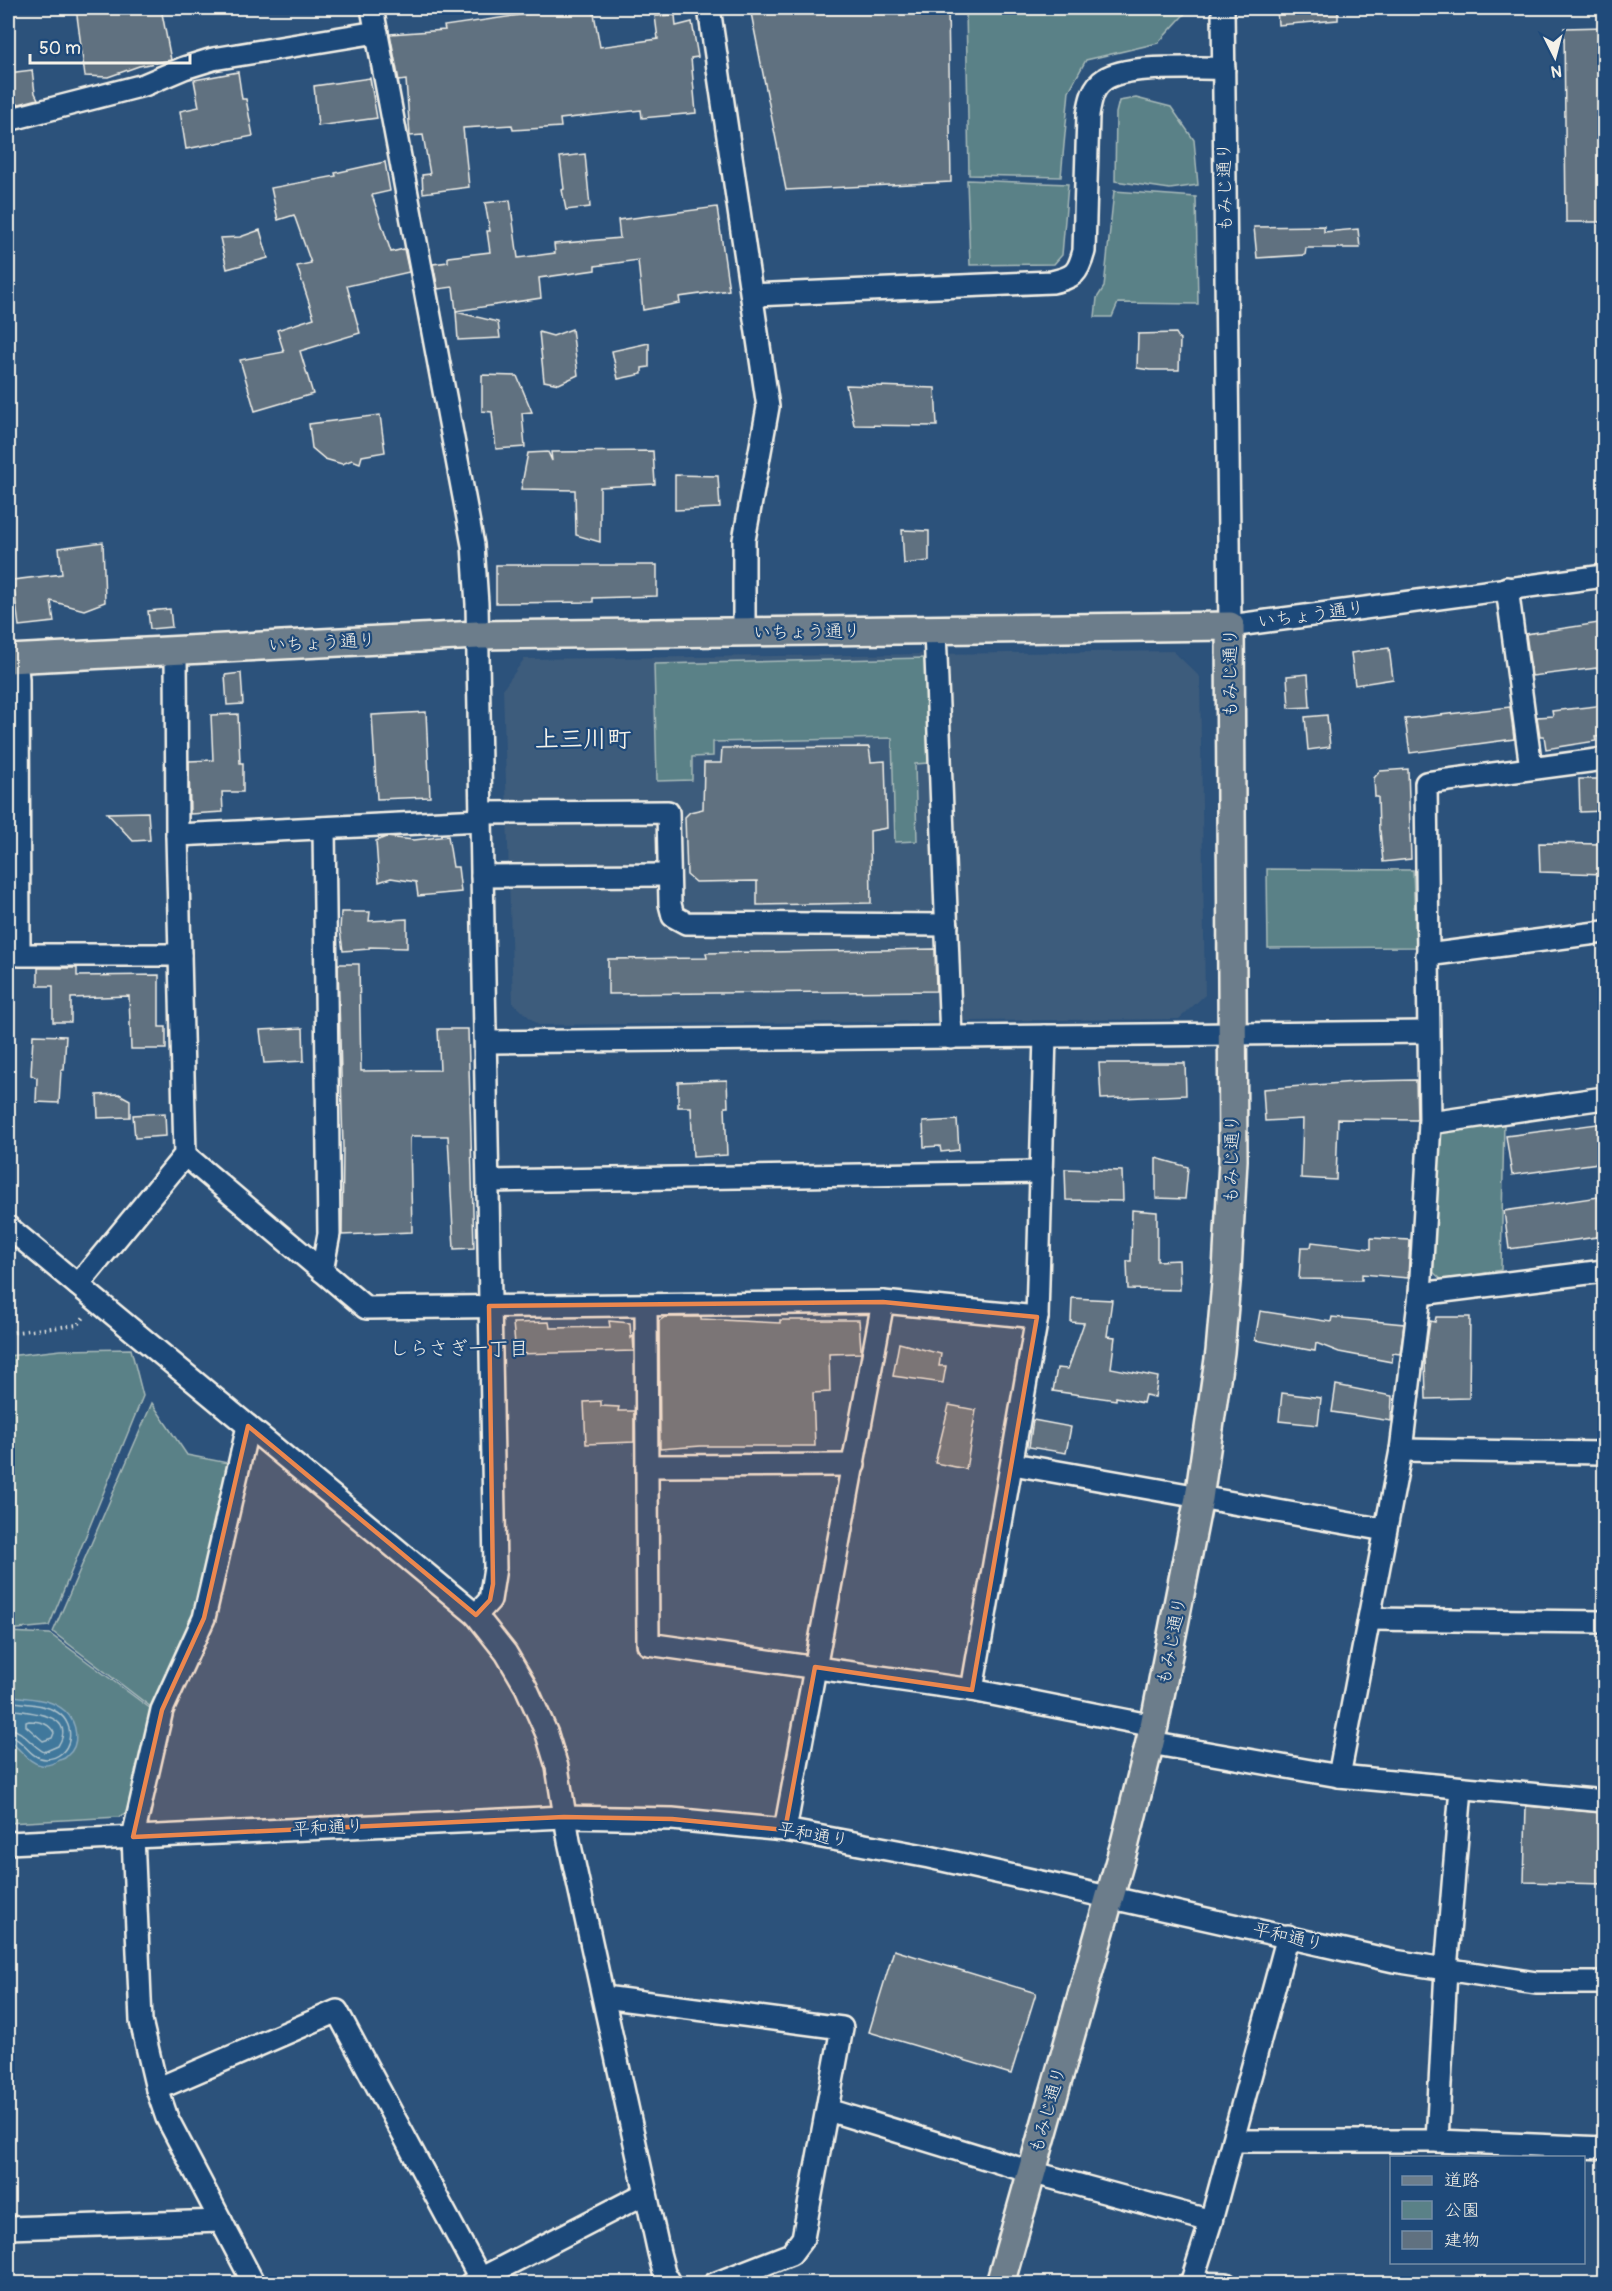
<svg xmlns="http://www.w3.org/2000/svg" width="1612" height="2291" font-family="Pangolin,'Klee One',sans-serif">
	<rect width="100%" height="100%" fill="#2c527b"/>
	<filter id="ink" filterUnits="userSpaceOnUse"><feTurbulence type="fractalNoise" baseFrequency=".0167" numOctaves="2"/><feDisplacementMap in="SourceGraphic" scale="12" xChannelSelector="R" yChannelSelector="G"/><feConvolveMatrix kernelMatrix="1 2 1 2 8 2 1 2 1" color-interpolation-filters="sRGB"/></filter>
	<g filter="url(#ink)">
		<path fill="#3c5b7c" d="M1173,651l27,26 5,318 -26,24 -641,6 -25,-22 -10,-314 21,-30z"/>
		<g fill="#5a8187" stroke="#a7b9b8" stroke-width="1.5">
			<path d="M966,8h224l-32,35 -72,17 -17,31 -8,86 -92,-2z"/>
			<path d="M1136,98l35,9 23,33 4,45 -28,4 -55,-8 1,-68 3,-12z"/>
			<path d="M967,180l101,4 -6,71 -8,9 -84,1z"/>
			<path d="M1114,191l82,6 2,107 -80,-1 -6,14h-17l2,-19 7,-11z"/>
			<path d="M925,658l3,105 -13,1 2,77 -22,1 -3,-104 -179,4v14l-21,1v23l-35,1 -3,-117z"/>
			<path d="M1267,869l146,1 3,77 -148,1z"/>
			<path d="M1504,1122l-3,148 -58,11 -11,-10 5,-131 8,-11z"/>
			<path d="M131,1349l12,47 -94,230 -41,4v-274l53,-6z"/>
			<path d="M152,1403l35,52 41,8 -34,152 -43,92 -98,-75z"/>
			<path d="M8,1632l42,2 101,75 -22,101 -10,7 -111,6z"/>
		</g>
		<path fill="#41789c" stroke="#89a8ba" stroke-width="1.5" d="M8,1695c19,4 41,2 57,16 12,11 16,34 2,45 -2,3 -5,3 -8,4 -6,4 -11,6 -18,5 -13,-2 -21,-18 -33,-24z"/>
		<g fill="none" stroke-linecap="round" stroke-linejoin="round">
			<g stroke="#acc1ca" stroke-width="1.5">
				<path d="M8,1701c16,3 34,2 49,11 21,13 15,46 -11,47 -17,0 -22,-21 -38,-23"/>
				<path d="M8,1709c18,3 71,4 50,37l-14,6c-14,-7 -20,-22 -36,-24"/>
				<path d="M29,1721c10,0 21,3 25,12l-2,5 -9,3 -17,-15v-4z"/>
			</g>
		</g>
		<g fill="#607180" stroke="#f4f1e8" stroke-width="1.5">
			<path d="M76,8h85l10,52 -32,6 -31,11 -23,-1z"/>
			<path d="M547,8h46l7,39 58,-8 -3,-23 20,-1 1,11 16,-4 6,35 -7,1 5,55 -54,5 -1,-8 -81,9 1,8 -48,3 -1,-5 -49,3 6,59 -46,6 -1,-18 8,-1 -7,-39 -13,1 -4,-56 -7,1 -9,-47 55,-4 -1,-4 104,-15z"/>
			<path d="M750,8h198l3,174 -165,8z"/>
			<path d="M1277,8h61v12l-60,5z"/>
			<path d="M1605,27v195h-39l-2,-194z"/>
			<path d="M32,70l3,23 3,6 -30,8v-34z"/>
			<path d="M238,72l4,27h4l7,37 -67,13 -6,-38 19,-4 -5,-27z"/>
			<path d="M370,78l7,40 -59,8 -4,-40z"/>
			<path d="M585,154l5,53 -24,3 -4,-20 2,-1 -4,-32z"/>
			<path d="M385,162l5,29 -18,4 19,57 13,-3 5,23 -62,14 13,47 -60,18 13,43 -58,17 -15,-51 44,-8 -7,-22 37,-12 -17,-52 14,-3 -17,-48 -16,5 -7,-32 65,-12 -1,-3z"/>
			<path d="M510,200l8,58 37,-5 -1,-9 66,-6 -2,-18 99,-13 12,83 -50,7 1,6 -37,7 -5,-50 -43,6v4l-56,8 2,20 -85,13 -3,-24 -15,2 -5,-25 15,-2v-5l42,-5 -3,-21h3l-5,-28z"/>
			<path d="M1324,226v6l34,-3 2,19h-54l-1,7 -48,3 -3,-31z"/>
			<path d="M260,230l8,28 -41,11 -7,-31 20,-1z"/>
			<path d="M456,312l42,10 2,16 -42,2z"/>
			<path d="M572,329l6,46 -19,9 -15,-3 -5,-49 14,4z"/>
			<path d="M1176,333l4,7 -1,30h-29l-13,-2 1,-34z"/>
			<path d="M649,343v24l-7,1v6l-24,5 -6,-28z"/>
			<path d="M482,375l35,1 15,36 -10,1 3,34 -29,2 -4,-37 -10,-1z"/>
			<path d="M846,385l89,3 2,38 -83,-1z"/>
			<path d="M380,415l5,37 -23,4 -2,7 -8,-3 -10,4 -17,-5 -13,-11 -3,-24z"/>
			<path d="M653,451l2,33 -55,3v55l-24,-7 -1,-45 -54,-1 7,-36 20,-1 4,9 -1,-9z"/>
			<path d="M675,475l43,1 2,32 -45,2z"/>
			<path d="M902,530l27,1v30l-25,3z"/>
			<path d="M103,542l2,60 -21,8 -33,-9 3,21 -35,4 -6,-46 49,-6 -3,-26z"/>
			<path d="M496,565h161v31l-64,2v4l-97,1z"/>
			<path d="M170,609l2,18 -22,2 -2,-18z"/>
			<path d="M1605,622v45l-73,9 -6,-42z"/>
			<path d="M1389,648l4,31 -38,6 -4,-32z"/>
			<path d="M241,673l2,31 -16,1 -2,-30z"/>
			<path d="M1308,674l2,33 -21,1 -2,-32z"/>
			<path d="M1605,705v31l-10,1 1,4 -50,8 -2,-13h-4l-3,-19 16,-1 -1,-5z"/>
			<path d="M1510,707l4,32 -104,14 -5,-34z"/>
			<path d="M426,712l4,85 -53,2 -5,-84z"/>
			<path d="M238,714l2,49h3v29h-21l1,20 -33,2 -1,-53 24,-1 -2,-45z"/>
			<path d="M1327,715l3,32 -22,3 -3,-33z"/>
			<path d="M869,747l2,15 14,-1 2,67 -17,3 1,72 -114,2v-24l-62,1 -8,-7 -2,-58 5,-5 13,-3 1,-46h17l1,-15z"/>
			<path d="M1408,769l3,90 -28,3 -3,-31h-1l-1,-34h-3l-1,-19 6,-7z"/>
			<path d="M1579,779h26v32l-25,1z"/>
			<path d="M148,812l2,28 -17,1 -26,-28z"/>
			<path d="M448,836l5,31h5l3,25 -43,4 -2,-14 -25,-4 -12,4 -3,-41 10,-4 28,3z"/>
			<path d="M1539,843l66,1v30l-65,-2z"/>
			<path d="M341,912h29l-1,9 38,-2v29l-38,-1v2l-26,2 -3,-21z"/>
			<path d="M935,949l1,42 -328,3v-35l99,-1 -1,-5z"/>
			<path d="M338,964h21l2,107 79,-1 -2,-41h30l6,219 -20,1 -6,-113h-36l-2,2 2,94 -70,3 1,-88z"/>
			<path d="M38,968h39v8l82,-1v52h7v22h-35l-2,-53 -58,2v24h-18v-36h-15z"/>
			<path d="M303,1028l1,33 -40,2 -4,-33z"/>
			<path d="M33,1035l33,1 -2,34h-3l-2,33 -23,-1 1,-24 -6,-3z"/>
			<path d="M1099,1063h86l1,32 -85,4z"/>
			<path d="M727,1080l1,27h-3l2,48 -34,2 -2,-50h-13v-25z"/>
			<path d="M1416,1080l1,40 -79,-1 -2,61 -35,-2 2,-59 -38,2 -2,-32 105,-8z"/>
			<path d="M119,1094l11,6v17l-32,1 -1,-23z"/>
			<path d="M165,1113l1,23 -31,2 -2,-23z"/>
			<path d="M957,1120l2,30 -18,2 -1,-6 -16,1 -1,-25z"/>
			<path d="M1605,1123v39l-93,13 -6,-39z"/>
			<path d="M1156,1158l32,9 -3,32 -29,-1z"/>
			<path d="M1065,1169l57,2 1,30 -57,-1z"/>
			<path d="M1598,1197l6,39 -95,13 -5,-38z"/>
			<path d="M1132,1210l25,2v49l22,-1 1,30 -52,-1 -1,-28h4z"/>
			<path d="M1371,1238l39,2 -2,38 -46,-4v6l-63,-1 2,-32h10l1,-5 59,7z"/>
			<path d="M1072,1298l40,2 -5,36 8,1 -4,31 47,9 -3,20 -10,-2 -2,8 -27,-6v3l-63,-9 4,-23 11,1 16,-46 -13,-1z"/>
			<path d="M1260,1311l71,11 1,-5 72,7 -4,30 -7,-1 -1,9 -53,-10 -23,-9 -1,8 -60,-11z"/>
			<path d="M665,1317h36v2l79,4v-3h79l2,30v3l-32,1 1,38 -17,1 2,53h-114l-41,3 -1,-128z"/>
			<path d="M1436,1317h34l-1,81 -43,1 -1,-43 5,-35 5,1z"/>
			<path d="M609,1321l21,2 1,15 2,-2 1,15 -118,3 -3,-31 36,-1 1,6 60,-1z"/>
			<path d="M899,1343l42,11 -2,12h7l-3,17 -50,-7z"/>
			<path d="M1336,1385l56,11 -1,25 -59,-9z"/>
			<path d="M1282,1393l39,5 -3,27 -39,-4z"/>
			<path d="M601,1401v5l18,1 -1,4h16v31l-48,2 -2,-42z"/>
			<path d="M949,1405l27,5 -10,59 -31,-6z"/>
			<path d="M1033,1420l38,7 -5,26 -37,-6z"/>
			<path d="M1526,1806l79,7v71l-81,-2z"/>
			<path d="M894,1950l142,43 -25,81 -142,-42z"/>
		</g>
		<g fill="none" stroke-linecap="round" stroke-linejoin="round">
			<g stroke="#f4f1e8" stroke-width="26">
				<g id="minor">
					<path d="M372,8l101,537 4,59 18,964 -5,32 -14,15"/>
					<path d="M709,8l59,399 -24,133v93"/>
					<path d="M1223,8l7,618 374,-50"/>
					<path d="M8,120l136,-35 40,-17 29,-9 164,-27"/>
					<path d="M752,295l300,-13c22,-5 26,-8 32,-31l4,-136c2,-13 4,-28 17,-36 23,-15 89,-10 119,-11"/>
					<path d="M1507,588l24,180"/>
					<path d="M935,631l16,407"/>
					<path d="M16,659l2,20 1,276h161"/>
					<path d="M480,813l188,-1 2,92 3,12 13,7 261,2"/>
					<path d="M177,835l304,-15"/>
					<path d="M482,876l187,-1"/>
					<path d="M1427,955l177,-23"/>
					<path d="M487,1042l941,-10"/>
					<path d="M1430,1123l174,-25"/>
					<path d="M185,1155l181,153 517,-6 154,15"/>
					<path d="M489,1181l553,-9"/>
					<path d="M8,1227l468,388 30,38 20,34 21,47 10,33 12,74 90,412 5,19 7,12"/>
					<path d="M322,1271l7,-37 -5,-406"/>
					<path d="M78,1285l107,-130 -8,-320 -1,-184"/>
					<path d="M1420,1294l184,-23"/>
					<path d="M646,1306l2,338 324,46 182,36"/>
					<path d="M248,1426l-44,192 -42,92 -29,127 8,184 16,68 10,29 87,166"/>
					<path d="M1401,1450l203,3"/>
					<path d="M1013,1464l372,66"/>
					<path d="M647,1466l207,-1"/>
					<path d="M1369,1619l235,3"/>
					<path d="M972,1690l65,-373 8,-281"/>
					<path d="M1150,1743l189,33 265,25"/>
					<path d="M1339,1776l62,-326 19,-156 10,-171 -4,-340 178,-24"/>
					<path d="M785,1830l98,-528"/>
					<path d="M8,1843l556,-26 108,2 113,11 144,27 465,104 142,22h68"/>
					<path d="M604,1997l238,31 -39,210 -12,16 -77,30"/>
					<path d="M157,2089l180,-78 143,267"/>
					<path d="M828,2110l203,62 180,49"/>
					<path d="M1233,2141h204l167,7"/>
					<path d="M1437,2141l9,-171 15,-182"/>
					<path d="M8,2228l213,-7"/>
					<path d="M1191,2283l35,1"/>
					<path d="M470,2284l176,-91"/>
					<path d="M1191,2284l20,-63 77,-285"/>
				</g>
			</g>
			<g stroke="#f4f1e8" stroke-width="32">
				<path id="major" d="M8,659l470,-24 752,-9 3,534 -6,111 -7,81 -21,146 -45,228 -29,117 -125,441"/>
			</g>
			<path stroke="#f4f1e8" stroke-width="4" stroke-dasharray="1.5 4.5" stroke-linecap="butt" d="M8,1333l70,-8 6,-8"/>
			<use href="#minor" stroke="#1f4a7a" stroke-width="21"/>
			<use href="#major" stroke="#6c7d8b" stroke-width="27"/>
		</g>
	</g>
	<path fill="#ec874e" fill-opacity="0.2" stroke="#ec874e" stroke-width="4.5" stroke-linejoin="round" d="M883,1302l154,15 -65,373 -157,-23 -30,163 -113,-11 -108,-2 -431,20 29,-127 42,-92 44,-192 228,189 14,-15 3,-16 -4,-278z"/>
	<g text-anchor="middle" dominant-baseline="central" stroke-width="4.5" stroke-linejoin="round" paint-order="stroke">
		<g font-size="18" fill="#f4f1e8" stroke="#1f4a7a">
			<text transform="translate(1225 187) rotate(-91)">もみじ通り</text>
			<text transform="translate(1311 615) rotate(-8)">いちょう通り</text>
			<text transform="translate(807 632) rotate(-1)">いちょう通り</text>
			<text transform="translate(322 643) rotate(-3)">いちょう通り</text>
			<text transform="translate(1230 673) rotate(-90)">もみじ通り</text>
			<text transform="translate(1232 1159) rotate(-89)">もみじ通り</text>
			<text transform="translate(1172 1641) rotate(-79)">もみじ通り</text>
			<text transform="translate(328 1828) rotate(-3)">平和通り</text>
			<text transform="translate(813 1835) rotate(10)">平和通り</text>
			<text transform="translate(1288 1937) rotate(13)">平和通り</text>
			<text transform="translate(1048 2110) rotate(-74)">もみじ通り</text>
		</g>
		<g font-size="20" fill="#f4f1e8" stroke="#1f4a7a">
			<text x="459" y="1348">しらさぎ一丁目</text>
		</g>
		<g font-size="24" font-weight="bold" fill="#f4f1e8" stroke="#1f4a7a">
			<text x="583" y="739">上三川町</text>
		</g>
	</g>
	<rect width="1612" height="2291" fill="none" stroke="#1f4a7a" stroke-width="30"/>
	<rect x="15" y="15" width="1582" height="2261" fill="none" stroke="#f4f1e8" stroke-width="2" filter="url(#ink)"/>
	<rect x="1390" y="2156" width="195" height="108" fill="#1f4a7a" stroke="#748da6" stroke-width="1.5"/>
	<rect x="1402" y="2176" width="30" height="9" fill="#6c7d8b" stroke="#748da6" stroke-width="1.5"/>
	<text x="1444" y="2186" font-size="18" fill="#f4f1e8">道路</text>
	<rect x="1402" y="2201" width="30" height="18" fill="#5a8187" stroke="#748da6" stroke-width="1.5"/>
	<text x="1444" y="2216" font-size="18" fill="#f4f1e8">公園</text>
	<rect x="1402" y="2231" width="30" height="18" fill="#607180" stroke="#748da6" stroke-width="1.5"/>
	<text x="1444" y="2246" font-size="18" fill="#f4f1e8">建物</text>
	<g transform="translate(1555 57) rotate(174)" stroke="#1f4a7a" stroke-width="4.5" paint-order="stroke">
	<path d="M0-4.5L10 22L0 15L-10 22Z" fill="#f4f1e8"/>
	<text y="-9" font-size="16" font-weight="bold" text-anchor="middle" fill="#f4f1e8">N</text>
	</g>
	<path d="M30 54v9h160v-9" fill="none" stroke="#f4f1e8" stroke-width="3"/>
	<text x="39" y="54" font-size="18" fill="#f4f1e8" stroke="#1f4a7a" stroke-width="4.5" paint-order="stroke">50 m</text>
</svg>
